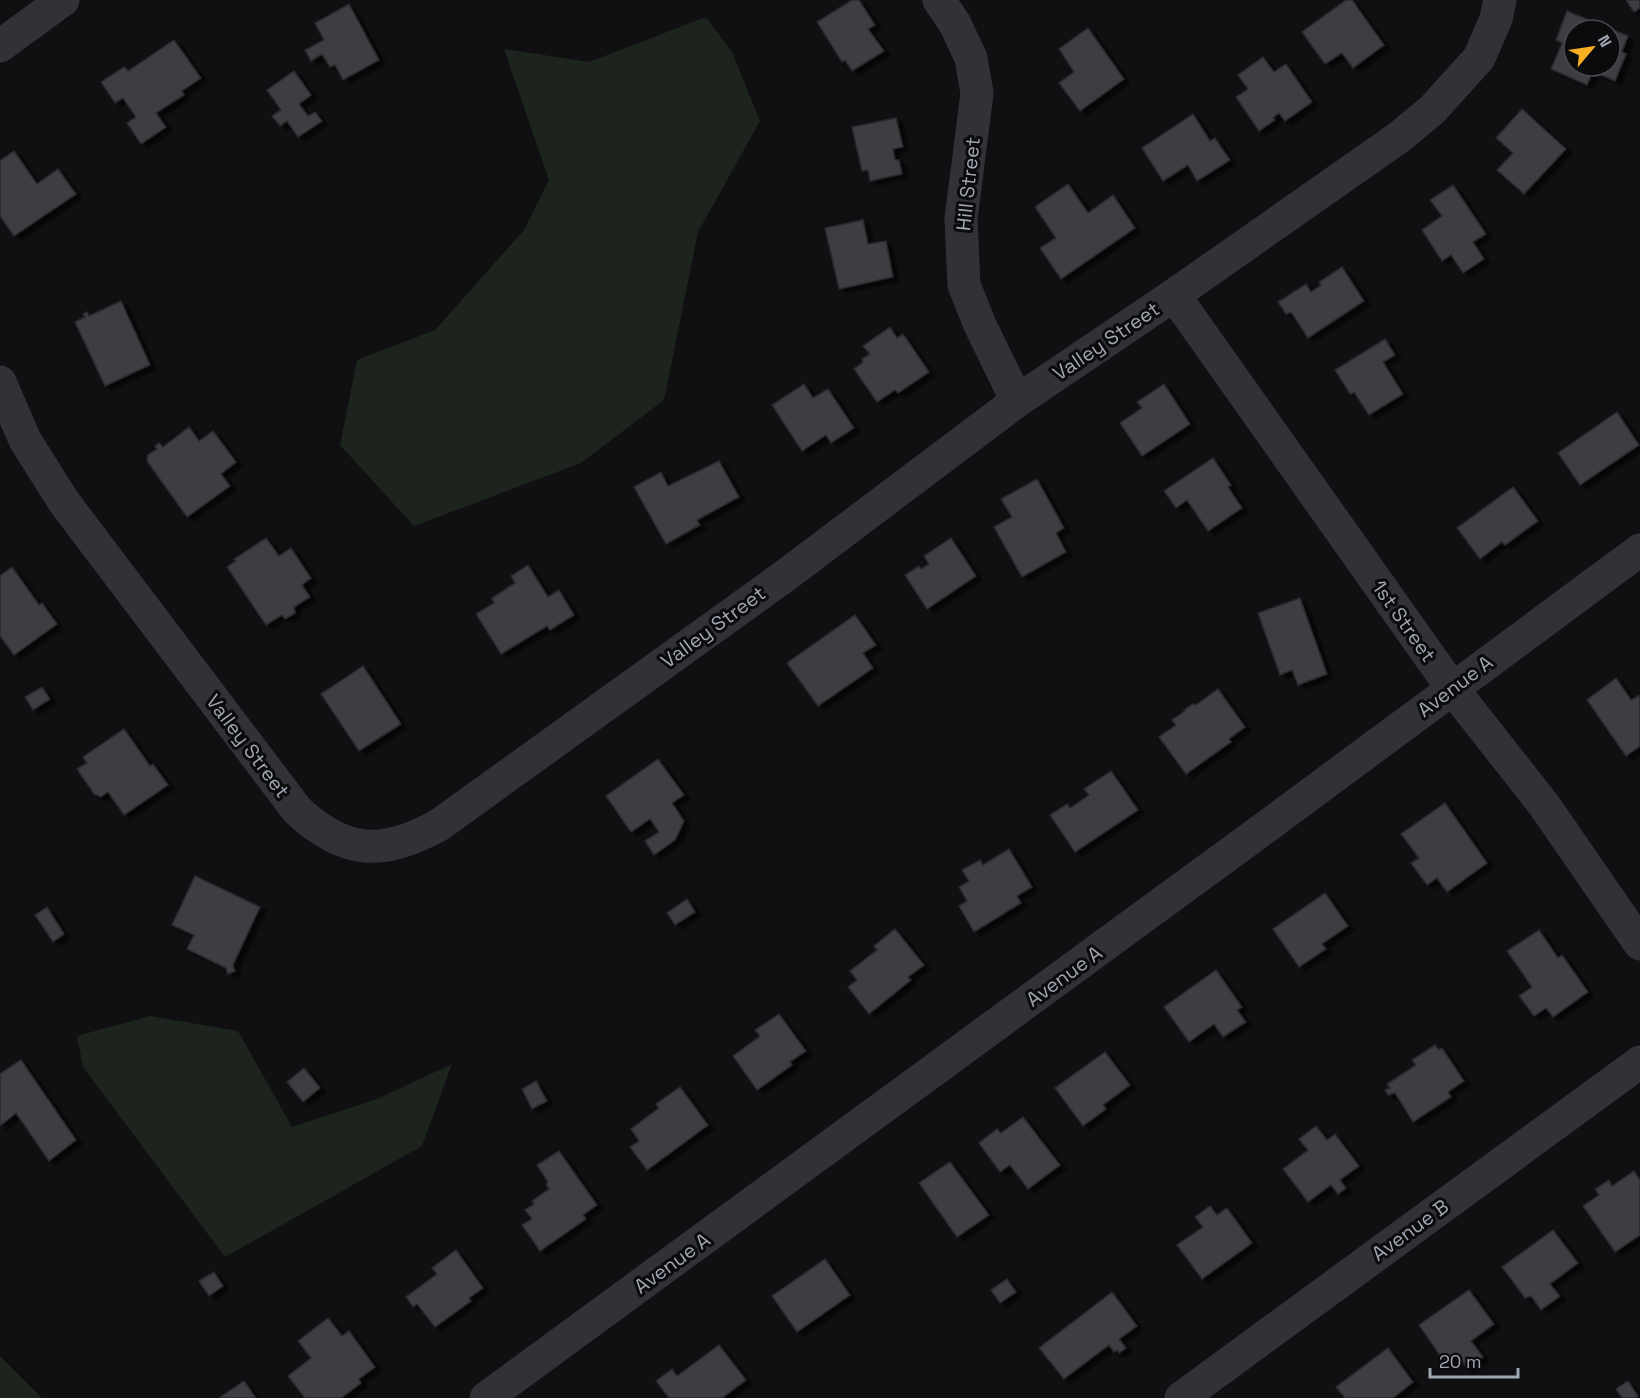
<svg xmlns="http://www.w3.org/2000/svg" width="1640" height="1398" font-family="'Space Grotesk',sans-serif">
	<defs>
		<filter id="shadow"><feDropShadow dx="6" dy="4" stdDeviation="1.5" flood-color="#0009"/></filter>
	</defs>
	<rect width="100%" height="100%" fill="#101012"/>
	<g fill="#1c241d">
		<path d="M706,17l26,35 28,69 -62,111 -34,168 -83,63 -167,63 -74,-81 17,-85 78,-30 89,-100 25,-50 -45,-131 85,13z"/>
		<path d="M150,1016l88,15 54,96 85,-28 75,-35 -30,82 -197,111 -142,-190 -6,-31z"/>
		<path d="M0,1356l42,42h-42z"/>
	</g>
	<g fill="#3c3d42" stroke="#2a2a2e" stroke-width="1.5" fill-rule="evenodd" filter="url(#shadow)">
		<path d="M852,0h7l16,25 -7,4 16,22 -32,20 -7,-11 -3,2 -25,-40z"/>
		<path d="M1346,0h6l32,45 -31,23 -11,-15 -17,11 -23,-32z"/>
		<path d="M1626,0h14v8l-6,4z"/>
		<path d="M349,4l30,56 -36,20 -8,-15 -5,2 -8,-13 -11,7 -6,-11 19,-10 -9,-17z"/>
		<path d="M1567,11l61,25 -6,16 4,2 -11,27 -22,-10 -6,14 -36,-16 11,-26 -6,-3zM1574,30h36v36h-36z"/>
		<path d="M1088,28l36,51 -44,32 -21,-28 15,-11 -15,-23z"/>
		<path d="M174,40l27,38 -19,13 2,4 -28,18 10,14 -25,17 -14,-21 9,-6 -13,-19 -8,5 -14,-21 23,-15 4,4z"/>
		<path d="M1263,57l11,15 12,-8 26,38 -27,19 -6,-8 -6,5 2,2 -16,11 -23,-34 12,-8 -10,-14z"/>
		<path d="M294,71l17,24 -12,9 9,12 7,-4 7,9 -24,16 -11,-16 -7,5 -8,-10 9,-6 -14,-20z"/>
		<path d="M1522,109l44,40 -42,45 -27,-24 16,-17 -17,-15z"/>
		<path d="M1193,114l17,27 5,-3 15,22 -33,21 -9,-16 -25,16 -21,-33z"/>
		<path d="M896,118l7,29 -10,2 2,11h4l3,14 -32,7 -2,-11 -6,1 -10,-44z"/>
		<path d="M14,151l23,33 21,-15 18,25 -62,42 -14,-20v-55z"/>
		<path d="M1068,184l20,29 25,-18 22,33 -74,51 -21,-31 16,-10 -21,-31z"/>
		<path d="M1453,185l33,49 -13,8 11,17 -21,14 -12,-18 -9,6 -20,-31 20,-14 -12,-16z"/>
		<path d="M863,220l5,24 18,-3 7,36 -54,12 -14,-61z"/>
		<path d="M1342,267l22,34 -56,37 -17,-26 -5,2 -8,-12 28,-18 5,8 10,-7 -2,-3z"/>
		<path d="M121,301l29,64 -45,21 -30,-64 10,-5 -2,-3 4,-2 2,4z"/>
		<path d="M890,327l7,11 6,-4 26,38 -31,21 -3,-3 -18,12 -23,-33 9,-7 -1,-3 8,-5 -7,-8z"/>
		<path d="M1385,339l10,16 -12,7 20,32 -34,21 -15,-23 -4,2 -15,-24z"/>
		<path d="M804,384l9,14 15,-9 26,39 -23,15 -5,-8 -24,16 -30,-46z"/>
		<path d="M1164,384l26,40 -48,32 -22,-33 22,-15 -5,-6z"/>
		<path d="M1617,412l22,33 -59,40 -22,-32z"/>
		<path d="M189,427l10,14 14,-10 23,31 -15,12 9,12 -43,31 -40,-56 1,-6 9,-6 -2,-3 4,-3 4,4z"/>
		<path d="M1213,458l18,27 -3,2 14,21 -34,23 -21,-31 -11,8 -12,-17z"/>
		<path d="M719,461l20,36 -42,23 3,5 -34,19 -32,-57 27,-15 7,14z"/>
		<path d="M1037,479l27,49 -8,5 10,19 -44,25 -28,-50 18,-10 -11,-18z"/>
		<path d="M1513,487l25,34 -33,24 -3,-3 -22,17 -23,-31z"/>
		<path d="M266,538l13,18 12,-8 20,30 -9,7 8,12 -16,10 1,6 -10,6 -3,-4 -16,10 -39,-58 9,-6 -2,-2z"/>
		<path d="M951,538l25,38 -49,33 -22,-34 14,-9 2,3 8,-5 -5,-8z"/>
		<path d="M528,565l20,32 11,-7 15,25 -24,15 -3,-4 -46,28 -25,-40 18,-11 -2,-5 23,-15 -4,-7z"/>
		<path d="M12,567l27,38 3,-2 15,21 -43,31 -14,-19v-60z"/>
		<path d="M1300,598l27,76 -29,11 -6,-15 -12,5 -22,-62z"/>
		<path d="M855,615l21,30 -13,8 10,15 -55,38 -31,-43z"/>
		<path d="M363,666l38,58 -42,27 -38,-57z"/>
		<path d="M1616,678l15,22 9,-5v51l-14,10 -39,-56z"/>
		<path d="M42,687l8,12 -17,11 -8,-13z"/>
		<path d="M1218,689l27,38 -16,12 2,3 -45,32 -27,-37 17,-12 -4,-5 13,-9 -1,-1 9,-6 3,1z"/>
		<path d="M124,729l26,37 3,-2 15,21 -44,30 -16,-23 -7,5 -7,-3 -17,-25 10,-6 -4,-6z"/>
		<path d="M658,759l26,36 -12,8 12,18 -9,19 -21,15 -9,-14 14,-9 -9,-13 -19,13 -25,-36z"/>
		<path d="M1111,771l27,39 -63,42 -25,-37 17,-11 3,4 19,-13 -5,-6z"/>
		<path d="M1445,803l42,60 -40,29 -10,-14 -10,7 -16,-22 8,-5 -18,-24z"/>
		<path d="M1009,849l23,38 -15,9 4,7 -47,29 -15,-26 8,-5 -8,-14 10,-6 -7,-11 18,-10 3,5z"/>
		<path d="M195,876l65,31 -27,58 2,6 -7,3 -2,-6 -39,-19 7,-14 -22,-10z"/>
		<path d="M1325,893l23,33 -26,18 4,5 -27,18 -26,-38z"/>
		<path d="M687,899l8,13 -20,13 -8,-12z"/>
		<path d="M47,907l17,27 -11,8 -18,-27z"/>
		<path d="M895,929l29,36 -16,12 3,3 -42,34 -21,-27 9,-7 -7,-9 27,-21 -3,-4z"/>
		<path d="M1539,930l19,28 4,-3 26,37 -35,25 -7,-9 -12,8 -15,-20 13,-9 -25,-36z"/>
		<path d="M1216,970l26,37 -5,3 9,12 -23,15 -9,-13 -25,18 -25,-35z"/>
		<path d="M779,1014l27,37 -16,11 2,3 -35,25 -24,-34 27,-20 -5,-6z"/>
		<path d="M1435,1045l4,5 3,-2 22,33 -16,11 3,5 -38,25 -18,-29 -7,2 -3,-5 5,-2 -3,-4 29,-19 -4,-5z"/>
		<path d="M1105,1052l25,33 -27,20 3,4 -23,17 -28,-38z"/>
		<path d="M21,1060l55,80 -27,21 -33,-48 -16,13v-52z"/>
		<path d="M304,1068l16,20 -17,14 -16,-20z"/>
		<path d="M536,1081l11,20 -15,8 -10,-20z"/>
		<path d="M680,1087l28,38 -61,45 -17,-23 9,-6 -8,-12 28,-21 -3,-4z"/>
		<path d="M1023,1117l37,48 -32,24 -18,-24 -10,7 -21,-29 18,-14 4,4z"/>
		<path d="M1316,1126l11,14 8,-6 24,32 -19,14 6,8 -8,6 -7,-9 -23,17 -25,-33 25,-19 -9,-11z"/>
		<path d="M559,1151l38,54 -14,10 3,4 -46,32 -18,-26 10,-6 -7,-9 9,-6 -2,-3 17,-12 -3,-5 2,-2 -11,-17z"/>
		<path d="M950,1162l39,53 -32,22 -38,-54z"/>
		<path d="M1634,1171l6,9v55l-25,17 -32,-46 16,-11 -4,-6 14,-9 3,6z"/>
		<path d="M1210,1206l7,9 10,-7 25,35 -50,36 -25,-34 26,-18 -8,-10z"/>
		<path d="M1553,1230l25,33 -28,21 10,12 -19,14 -10,-14 -6,2 -23,-31z"/>
		<path d="M456,1250l27,38 -14,10 2,3 -36,26 -18,-23 -4,3 -7,-10 31,-23 -5,-6z"/>
		<path d="M825,1259l25,36 -53,37 -25,-36z"/>
		<path d="M214,1272l9,14 -14,10 -10,-15z"/>
		<path d="M1007,1279l9,13 -16,11 -9,-13z"/>
		<path d="M1469,1290l25,34 -23,17 12,16 -16,11 -11,-15 -12,8 -25,-36z"/>
		<path d="M1112,1292l25,34 -18,13 7,9 -7,5 -2,-3 -3,2 -5,-7 -45,34 -25,-31z"/>
		<path d="M328,1318l14,18 7,-5 26,36 -16,12 2,4 -20,15h-36l-17,-22 23,-18 -13,-17z"/>
		<path d="M719,1345l27,35 -24,18h-53l-13,-17 16,-12 5,7z"/>
		<path d="M1388,1348l25,34 -20,16h-48l-9,-11z"/>
		<path d="M244,1381l12,17h-37z"/>
		<path d="M1628,1381l10,15 -3,2h-13l-6,-9z"/>
	</g>
	<g fill="none" stroke-linecap="round" stroke-linejoin="round">
		<g stroke="#313237" stroke-width="33">
			<path d="M939,0l16,24 16,34 6,35 -16,126 3,66 16,40 37,76"/>
			<path d="M0,46l63,-46"/>
			<path d="M1174,295l278,393 92,117 96,139"/>
			<path d="M0,382l25,58 39,62 233,308c48,45 86,46 142,15l347,-250 231,-174 157,-106 224,-157 34,-28 47,-52 17,-39 4,-19"/>
			<path d="M486,1398l788,-577 366,-271"/>
			<path d="M1181,1398l459,-336"/>
		</g>
	</g>
	<g text-anchor="middle" dominant-baseline="central" stroke-width="6" stroke-linejoin="round" paint-order="stroke">
		<g font-size="20" fill="#a1a6b3" stroke="#0b0b0d">
			<text transform="translate(968 184) rotate(-84)">Hill Street</text>
			<text transform="translate(1106 341) rotate(-34)">Valley Street</text>
			<text transform="translate(1404 621) rotate(55)">1st Street</text>
			<text transform="translate(713 627) rotate(-36)">Valley Street</text>
			<text transform="translate(1455 686) rotate(-37)">Avenue A</text>
			<text transform="translate(248 746) rotate(53)">Valley Street</text>
			<text transform="translate(1064 976) rotate(-36)">Avenue A</text>
			<text transform="translate(1410 1230) rotate(-36)">Avenue B</text>
			<text transform="translate(672 1263) rotate(-36)">Avenue A</text>
		</g>
	</g>
	<g transform="translate(1592 48) rotate(61)"><circle r="28" fill="#0b0b0d" stroke="#47494f" stroke-width="1.5"/>
	<path d="M0-4.5L10 22L0 15L-10 22Z" fill="#f8b022"/>
	<text y="-9" font-size="16" font-weight="bold" text-anchor="middle" fill="#a1a6b3">N</text>
	</g>
	<path d="M1430 1368v9h88v-9" fill="none" stroke="#a1a6b3" stroke-width="3"/>
	<text x="1439" y="1368" font-size="18" fill="#a1a6b3" stroke="#0b0b0d" stroke-width="4.5" paint-order="stroke">20 m</text>
</svg>
